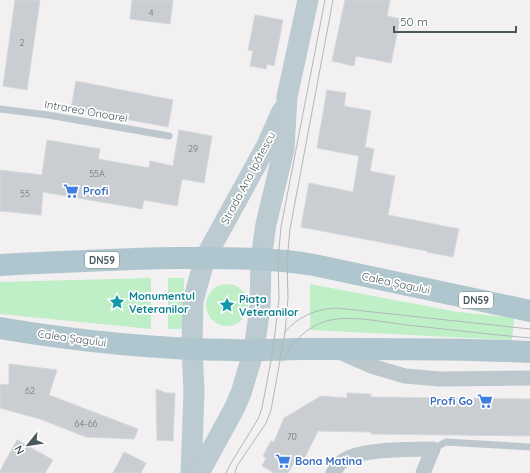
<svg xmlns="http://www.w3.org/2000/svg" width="530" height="473" font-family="Quicksand,sans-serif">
	<rect width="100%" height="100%" fill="#f2f0f0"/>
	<g fill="#bfefc7">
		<path d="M151,278v51l-151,-15v-32z"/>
		<rect x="168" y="278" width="16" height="51"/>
		<circle cx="227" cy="305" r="21"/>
		<path d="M310,284l148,28 56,6 -2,22 -202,-10z"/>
	</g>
	<g fill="#caced2" stroke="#d4d8db">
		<path d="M15,0h25l-13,90 -24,-4z"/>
		<path d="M132,0h41l-3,24 -40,-5z"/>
		<path d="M345,0h45l-3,16 13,3 -9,44 -35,-7 -2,10 -22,-5z"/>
		<path d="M255,15l28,5 -9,46 -7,-2 -1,5 -16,-3 3,-15 -5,-1z"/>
		<path d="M76,81l97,19 -5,27 -97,-18z"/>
		<path d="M327,90l19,3 -2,13 27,5 -6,36 9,2 -4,22 25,5 -7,39 71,14 -6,28 -26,-5v-1l-126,-24 8,-44 44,9 6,-36 -42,-8z"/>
		<path d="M179,130l33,6 -8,47 -22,-4 -5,27 -33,-6 -2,9 -99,-17 -2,23 -41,-4v-41l42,5 5,-35 53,9 -2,10 51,9 1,-7 23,5z"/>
		<path d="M9,364l48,6 -8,25 89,34 -4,10 -48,-2 -46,-18 -40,-11v-24l9,1z"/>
		<path d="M156,389l10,4h9l-2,48 -16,-1z"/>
		<path d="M347,393l24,1v3l159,2v37l-159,-2v-2l-53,-1 -15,30 -6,-3 -9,15h-14l-12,-7 4,-8 -3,-2 8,-15 3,1 10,-24 37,-22 26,2z"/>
		<path d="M17,440l36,20 -8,13h-45v-2z"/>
		<path d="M124,452l22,11 -5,10h-28z"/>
	</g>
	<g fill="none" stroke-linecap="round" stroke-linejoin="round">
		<g stroke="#bcc8cd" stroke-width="7">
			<path d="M0,109l48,6 121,21"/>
			<path d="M433,449l13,-7 84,5"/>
		</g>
		<g stroke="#bcc8cd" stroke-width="15">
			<path d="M339,352l32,14 34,10 35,3 90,-1"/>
			<path d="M333,473c3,-4 6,-10 10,-12 17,-13 67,-11 90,-12l-10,24"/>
		</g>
		<g stroke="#bccbd1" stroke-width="21">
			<path d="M191,473l3,-81 -2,-43 1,-48 12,-43 62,-113 15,-34"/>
			<path d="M199,473l35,-64 7,-16 13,-43 6,-43 1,-48 5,-35 18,-75 3,-52 21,-97"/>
		</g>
		<g stroke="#b0c6ce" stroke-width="22">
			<path d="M0,265c58,-3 116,-6 174,-7 47,0 94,-1 140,7l216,46"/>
			<path d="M0,328c77,13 156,21 234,22 22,1 44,-1 67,-1 76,0 153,-1 229,3"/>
		</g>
		<g stroke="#b2b7ba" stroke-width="1">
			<path d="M284,333c13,-16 32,-24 52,-25l194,21"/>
			<path d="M283,361c7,-18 24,-34 43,-40 21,-6 52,0 73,3 44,5 87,10 131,14"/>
			<path d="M226,473l5,-10 27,-44 4,-11 11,-58 6,-51 -1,-39 3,-33 44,-227"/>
			<path d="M235,473l2,-7 29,-43 5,-13 14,-77 3,-35 -1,-37 3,-32 43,-229"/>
		</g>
	</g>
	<defs>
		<g id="supermarket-bare" transform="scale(1.2)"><path d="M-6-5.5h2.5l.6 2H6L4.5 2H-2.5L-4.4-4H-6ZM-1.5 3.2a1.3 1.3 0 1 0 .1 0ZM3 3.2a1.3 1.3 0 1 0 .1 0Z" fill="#3f7fe0" stroke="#fff" stroke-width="2.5" paint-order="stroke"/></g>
		<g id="sight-bare" transform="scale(1.2)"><path d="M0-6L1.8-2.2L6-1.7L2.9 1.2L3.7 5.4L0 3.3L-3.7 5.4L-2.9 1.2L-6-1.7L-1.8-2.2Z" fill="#0f9aa8" stroke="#fff" stroke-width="2.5" paint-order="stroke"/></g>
	</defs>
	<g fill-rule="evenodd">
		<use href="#supermarket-bare" x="71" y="191"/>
		<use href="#sight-bare" x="117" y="302"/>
		<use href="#sight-bare" x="227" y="305"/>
		<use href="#supermarket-bare" x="485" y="401"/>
		<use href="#supermarket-bare" x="283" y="461"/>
	</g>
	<g text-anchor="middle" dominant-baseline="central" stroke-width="3.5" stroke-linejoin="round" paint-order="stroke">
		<g font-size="9" fill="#68767a">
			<text x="151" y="12">4</text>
			<text x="22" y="42">2</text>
			<text x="193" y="148">29</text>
			<text x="97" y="173">55A</text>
			<text x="25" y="193">55</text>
			<text x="30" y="390">62</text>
			<text x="86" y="423">64-66</text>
			<text x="292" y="436">70</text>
		</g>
		<g fill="#fff" stroke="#7f8a8e" stroke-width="1">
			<rect x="85" y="252" width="34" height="16" rx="3"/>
			<rect x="459" y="292" width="34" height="16" rx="3"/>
		</g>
		<g font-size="10" font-weight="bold" fill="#48585d">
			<text x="102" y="260">DN59</text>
			<text x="476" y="300">DN59</text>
		</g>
		<g font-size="11" fill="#48585d" stroke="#fff">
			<text transform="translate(86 111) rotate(10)">Intrarea Onoarei</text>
			<text transform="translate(248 178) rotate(-62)">Strada Ana Ipătescu</text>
			<text transform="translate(396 283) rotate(12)">Calea Șagului</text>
			<text transform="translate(72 338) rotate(8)">Calea Șagului</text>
		</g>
		<g font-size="11" font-weight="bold" fill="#366cbe" stroke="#fff" text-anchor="start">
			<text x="83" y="191">Profi</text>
			<text x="473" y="401" text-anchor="end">Profi Go</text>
			<text x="295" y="461">Bona Matina</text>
		</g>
		<g font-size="11" font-weight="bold" fill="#0d838f" stroke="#fff" text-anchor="start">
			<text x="129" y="296">Monumentul<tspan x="129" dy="13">Veteranilor</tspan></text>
			<text x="239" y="299">Piața<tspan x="239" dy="13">Veteranilor</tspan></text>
		</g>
	</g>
	<g transform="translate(28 445) rotate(240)" stroke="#ffffff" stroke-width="3" paint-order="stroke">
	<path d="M0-3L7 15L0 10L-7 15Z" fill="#48585d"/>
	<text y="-6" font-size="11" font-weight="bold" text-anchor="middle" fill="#48585d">N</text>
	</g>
	<path d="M394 26v6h122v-6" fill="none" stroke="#48585d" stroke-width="2"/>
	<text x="400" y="26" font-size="12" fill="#48585d" stroke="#ffffff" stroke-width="3" paint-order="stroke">50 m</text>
</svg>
